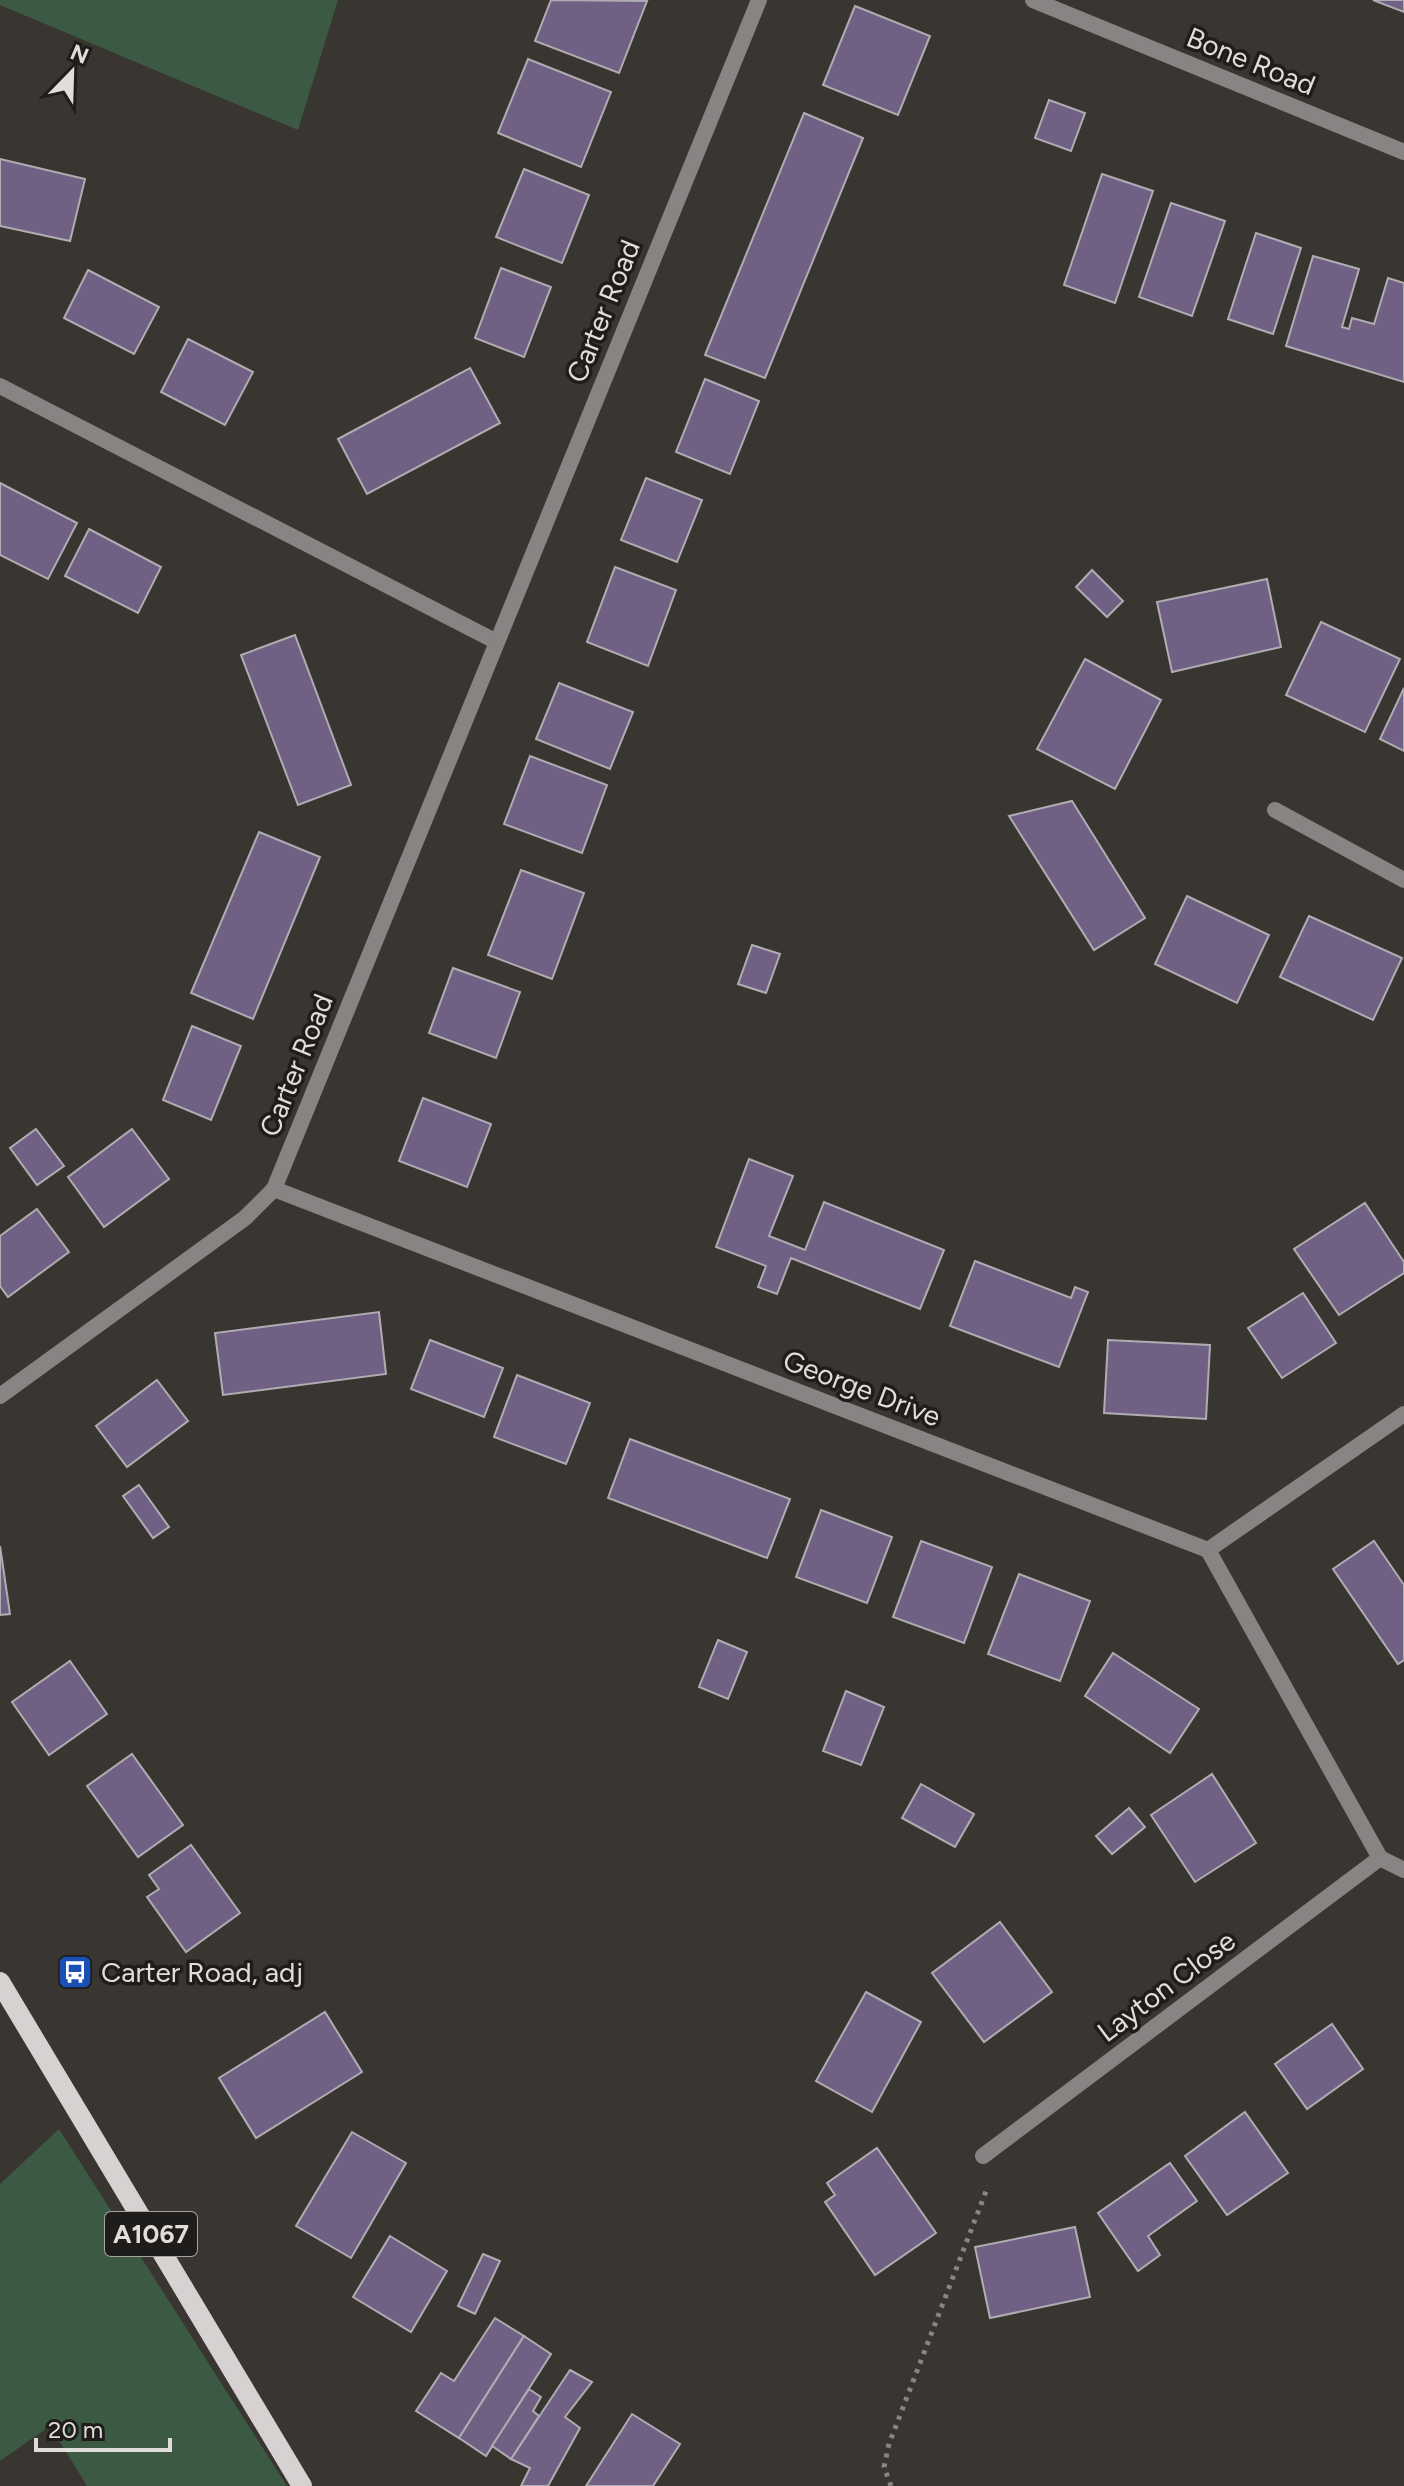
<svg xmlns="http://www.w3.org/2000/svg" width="1404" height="2486" font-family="Figtree,sans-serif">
	<rect width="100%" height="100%" fill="#393531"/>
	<g fill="#3c5a43">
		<path d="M0,0h338l-40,130 -298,-125z"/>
		<path d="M59,2129l228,357h-200l-37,-60 -50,35v-277z"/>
	</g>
	<g fill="#706184" stroke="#afacb2" stroke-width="2">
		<path d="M551,0l96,1 -28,72 -84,-32z"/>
		<path d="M1373,0h31v12z"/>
		<path d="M855,6l75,30 -32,79 -75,-30z"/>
		<path d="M528,59l83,33 -30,75 -83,-34z"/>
		<path d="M1049,100l36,13 -14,38 -36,-13z"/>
		<path d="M804,113l59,25 -98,240 -60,-23z"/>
		<path d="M0,159l85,20 -15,62 -70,-15z"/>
		<path d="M524,169l65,26 -27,68 -66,-26z"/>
		<path d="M1102,174l51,17 -38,112 -51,-18z"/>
		<path d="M1171,203l54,18 -33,95 -53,-19z"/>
		<path d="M1256,233l45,15 -28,86 -45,-15z"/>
		<path d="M1313,256l46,13 -17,58 7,2 3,-11 22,6 14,-46 16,5v99l-118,-36z"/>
		<path d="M501,268l50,19 -27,70 -49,-19z"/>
		<path d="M88,270l71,37 -25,47 -70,-36z"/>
		<path d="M188,339l65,33 -28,53 -64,-33z"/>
		<path d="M470,368l30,55 -133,71 -29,-55z"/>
		<path d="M705,379l54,22 -29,73 -54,-22z"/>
		<path d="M646,478l56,22 -25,62 -56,-22z"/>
		<path d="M0,483l77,40 -29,56 -48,-24z"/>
		<path d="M89,529l72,38 -23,46 -73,-37z"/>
		<path d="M615,567l61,23 -28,76 -61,-24z"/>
		<path d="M1092,570l31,31 -16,16 -31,-30z"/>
		<path d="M1267,579l14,68 -109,25 -15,-70z"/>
		<path d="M1321,622l79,37 -35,73 -79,-37z"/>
		<path d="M295,635l56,150 -53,20 -57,-150z"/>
		<path d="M1085,659l76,41 -46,89 -78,-40z"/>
		<path d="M559,683l74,29 -23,57 -74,-30z"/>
		<path d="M1404,688v63l-24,-12z"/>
		<path d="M530,756l77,29 -25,68 -78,-29z"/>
		<path d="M1072,801l73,117 -51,32 -85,-134z"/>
		<path d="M259,832l61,25 -67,162 -62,-26z"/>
		<path d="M521,870l63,23 -32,86 -64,-24z"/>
		<path d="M1187,896l82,39 -32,68 -82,-39z"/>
		<path d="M1309,916l93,42 -29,62 -93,-43z"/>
		<path d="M752,945l28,9 -14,39 -28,-9z"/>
		<path d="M453,968l67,24 -24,66 -67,-25z"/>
		<path d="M192,1026l49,20 -30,74 -48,-20z"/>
		<path d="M423,1098l68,26 -24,63 -68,-26z"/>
		<path d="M36,1129l28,37 -27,19 -27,-37z"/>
		<path d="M132,1129l37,50 -65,48 -36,-50z"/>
		<path d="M749,1159l44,17 -24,60 36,14 19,-48 120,48 -24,59 -129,-51 -14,36 -19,-7 8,-21 -50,-19z"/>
		<path d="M1365,1203l39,59v11l-65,42 -45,-66z"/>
		<path d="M37,1209l32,43 -61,45 -8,-11v-50z"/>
		<path d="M975,1261l96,37 4,-11 13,5 -29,75 -109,-41z"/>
		<path d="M1303,1293l33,50 -54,35 -34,-50z"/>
		<path d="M379,1312l7,62 -163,21 -8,-62z"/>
		<path d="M430,1340l73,28 -19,49 -73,-28z"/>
		<path d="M1108,1340l102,5 -4,74 -102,-6z"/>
		<path d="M517,1375l73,28 -24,61 -72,-27z"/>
		<path d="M157,1380l31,41 -61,46 -31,-41z"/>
		<path d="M630,1439l160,60 -23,59 -159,-60z"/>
		<path d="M139,1485l30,42 -16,11 -30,-42z"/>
		<path d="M821,1510l71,27 -25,66 -71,-26z"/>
		<path d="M921,1541l71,26 -28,76 -71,-26z"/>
		<path d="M1374,1541l30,44v75l-6,4 -65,-95z"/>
		<path d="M0,1546l10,68 -10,1z"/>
		<path d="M1019,1574l71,27 -30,80 -72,-27z"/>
		<path d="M718,1640l29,12 -19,47 -29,-12z"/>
		<path d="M1113,1653l86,56 -29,44 -85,-57z"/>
		<path d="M70,1661l37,53 -58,41 -37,-53z"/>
		<path d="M846,1691l38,16 -23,58 -38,-14z"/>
		<path d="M132,1754l51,71 -45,32 -51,-71z"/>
		<path d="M1212,1774l44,69 -61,39 -44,-67z"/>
		<path d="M921,1784l53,30 -19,33 -53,-29z"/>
		<path d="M1129,1808l16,19 -33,27 -16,-18z"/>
		<path d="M191,1845l49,68 -54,39 -39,-55 12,-8 -10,-14z"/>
		<path d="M1000,1922l52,70 -68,50 -52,-69z"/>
		<path d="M866,1992l55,30 -49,90 -56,-31z"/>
		<path d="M325,2012l37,60 -106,66 -37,-60z"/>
		<path d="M1332,2024l31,45 -56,40 -32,-45z"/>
		<path d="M1245,2112l43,61 -61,42 -42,-59z"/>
		<path d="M352,2132l54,31 -55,95 -55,-32z"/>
		<path d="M877,2148l59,85 -61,42 -50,-73 10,-7 -8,-12z"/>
		<path d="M1170,2163l27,38 -49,35 12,19 -22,16 -40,-58z"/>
		<path d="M1075,2227l15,70 -100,21 -15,-71z"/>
		<path d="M390,2236l57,35 -36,61 -58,-35z"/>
		<path d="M483,2254l17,7 -25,53 -17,-8z"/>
		<path d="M495,2318l29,18 -65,102 -43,-27 25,-38 13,8z"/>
		<path d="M524,2336l27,18 -65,102 -27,-18z"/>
		<path d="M570,2370l22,12 -27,35 15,11 -32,58h-27l9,-18 -19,-9z"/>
		<path d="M529,2389l12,8 -8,14 6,5 -28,43 -19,-13z"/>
		<path d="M632,2414l48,30 -27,42h-67z"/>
	</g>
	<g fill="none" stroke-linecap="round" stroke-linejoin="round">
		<path stroke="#898582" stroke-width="5" stroke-dasharray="4 6" stroke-linecap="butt" d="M891,2486l-7,-19 5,-23 99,-258"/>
		<g stroke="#878483" stroke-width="16">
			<path d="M1033,0l371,152"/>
			<path d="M0,386l495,255"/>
			<path d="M1275,810l129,70"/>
			<path d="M274,1189l934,361 196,-136"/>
			<path d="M0,1396l245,-178 29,-29 485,-1189"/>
			<path d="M1208,1550l172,308"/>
			<path d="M983,2156l397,-298 24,12"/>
		</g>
		<path stroke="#d7d2d1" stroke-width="20" d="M0,1982l302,504"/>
	</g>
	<defs>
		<g id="bus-square" transform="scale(1.8)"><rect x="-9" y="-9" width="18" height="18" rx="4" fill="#1a4fb4" stroke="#1e1d1b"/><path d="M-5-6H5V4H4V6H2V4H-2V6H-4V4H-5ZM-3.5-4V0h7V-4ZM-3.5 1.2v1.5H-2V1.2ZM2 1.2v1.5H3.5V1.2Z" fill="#fff"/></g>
	</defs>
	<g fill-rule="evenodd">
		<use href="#bus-square" x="75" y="1972"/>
	</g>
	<g text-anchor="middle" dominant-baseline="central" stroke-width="7" stroke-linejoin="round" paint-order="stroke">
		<rect fill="#1e1d1b" stroke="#a6a3a1" stroke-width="2" x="105" y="2212" width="92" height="44" rx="6"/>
		<g font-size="26" font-weight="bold" fill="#e0dddb">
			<text x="151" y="2234">A1067</text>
		</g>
		<g font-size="28" fill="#e0dddb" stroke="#1e1d1b">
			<text transform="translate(1251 61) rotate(22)">Bone Road</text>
			<text transform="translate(603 311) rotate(-68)">Carter Road</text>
			<text transform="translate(296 1065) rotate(-68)">Carter Road</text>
			<text transform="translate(862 1388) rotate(21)">George Drive</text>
			<text transform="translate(1166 1986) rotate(-37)">Layton Close</text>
		</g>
		<g font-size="28" fill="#e0dddb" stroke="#1e1d1b" text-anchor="start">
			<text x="101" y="1972">Carter Road, adj</text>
		</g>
	</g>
	<g transform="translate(72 72) rotate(23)" stroke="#1e1d1b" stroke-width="6" paint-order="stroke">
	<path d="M0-6L14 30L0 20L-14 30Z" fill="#e0dddb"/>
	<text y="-12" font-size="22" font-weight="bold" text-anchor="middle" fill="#e0dddb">N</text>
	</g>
	<path d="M36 2438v12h134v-12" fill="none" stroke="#e0dddb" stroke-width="4"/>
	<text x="48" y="2438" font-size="24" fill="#e0dddb" stroke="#1e1d1b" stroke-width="6" paint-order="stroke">20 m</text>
</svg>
